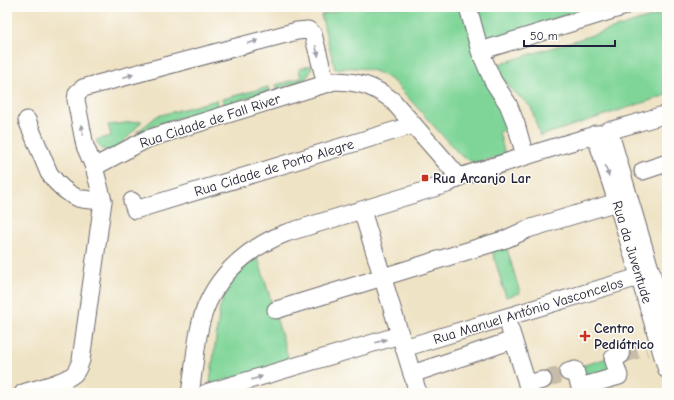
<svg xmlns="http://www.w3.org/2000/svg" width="674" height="400" font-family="'Comic Neue',sans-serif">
	<rect width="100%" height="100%" fill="#fdfcf7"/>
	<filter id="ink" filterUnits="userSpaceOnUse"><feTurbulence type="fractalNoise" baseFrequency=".025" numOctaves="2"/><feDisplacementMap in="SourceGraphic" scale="8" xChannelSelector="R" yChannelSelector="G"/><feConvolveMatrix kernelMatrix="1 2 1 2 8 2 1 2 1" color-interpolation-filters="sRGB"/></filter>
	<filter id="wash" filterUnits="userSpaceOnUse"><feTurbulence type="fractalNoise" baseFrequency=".012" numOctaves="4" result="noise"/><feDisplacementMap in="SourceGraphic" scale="16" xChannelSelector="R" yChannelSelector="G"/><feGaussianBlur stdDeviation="0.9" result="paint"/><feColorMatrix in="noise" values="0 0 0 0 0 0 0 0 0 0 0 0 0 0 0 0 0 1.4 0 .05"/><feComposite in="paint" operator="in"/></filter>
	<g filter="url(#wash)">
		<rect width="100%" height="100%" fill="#efe3c5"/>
		<g fill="#7fd598" stroke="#507c6a">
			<path d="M351,7h109l52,121 -13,4 6,23 -31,8 -14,-8 -65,-72c-19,-15 -36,-17 -60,-14l-14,-54z"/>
			<path d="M476,7h115l-106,34z"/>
			<path d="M667,12v83l-127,41 -9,-29 -22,-20 -16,-21z"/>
			<path d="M312,65c-1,18 -22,19 -36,24l-1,-4 26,-7 -2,-9z"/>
			<path d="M268,87l1,4 -45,14 -2,-6z"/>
			<path d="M217,100l1,6 -60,18 -22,9 21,-17z"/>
			<path d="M142,121c-10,11 -35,47 -46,19l15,-4 -3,-11z"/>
			<path d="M506,245l14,48 -14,4 -14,-47z"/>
			<path d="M258,258l32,105 -80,21 10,-77c6,-19 19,-39 38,-49z"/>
			<path d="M608,358l4,12 -30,9 -4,-12z"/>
		</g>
	</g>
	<g filter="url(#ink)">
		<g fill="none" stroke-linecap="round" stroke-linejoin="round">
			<g stroke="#c6bca9" stroke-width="17" stroke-dasharray="17 8" stroke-linecap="butt">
				<path d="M621,355l25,-7"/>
				<path d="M543,380l25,-8"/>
			</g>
			<g stroke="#6a666b" stroke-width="19">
				<g id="minor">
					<path d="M468,7l12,44 13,30 15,23 8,20 9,32"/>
					<path d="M480,51l143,-44"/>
					<path d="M27,120l22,53c7,10 17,20 29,25 7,2 17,2 25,3"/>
					<path d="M609,130l58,196"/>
					<path d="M595,134l22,68 50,168"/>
					<path d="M94,167l53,-28 188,-58c24,1 37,4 57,19l67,77"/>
					<path d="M643,171l24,-8"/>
					<path d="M132,201l3,9 278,-85"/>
					<path d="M361,211l3,6 54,176"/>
					<path d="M276,310l230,-71 22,-10 89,-27"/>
					<path d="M510,329l20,64"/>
					<path d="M404,348l248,-75"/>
					<path d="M568,372l7,-2 5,17 39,-11 -6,-18 8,-3"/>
					<path d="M412,374l101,-34"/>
					<path d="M527,384l16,-4"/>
					<path d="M23,393c13,-4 42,-11 51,-19 4,-4 5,-9 7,-14l22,-159 -9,-34 -9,-21 -9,-46 1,-7 6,-5 7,-2 207,-55 11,-1 5,4 13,50"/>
					<path d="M190,393c4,-22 5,-45 10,-67 10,-45 44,-77 86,-93l161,-49 12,-7 109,-34 99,-29"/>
					<path d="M206,393l194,-58"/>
				</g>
			</g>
			<use href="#minor" stroke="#fff" stroke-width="17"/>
		</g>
		<defs><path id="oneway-solid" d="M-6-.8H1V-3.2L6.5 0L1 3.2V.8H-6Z"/></defs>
		<g fill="#9c9ca7">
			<use href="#oneway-solid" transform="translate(253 42) rotate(-15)"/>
			<use href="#oneway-solid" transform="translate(317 51) rotate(75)"/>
			<use href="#oneway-solid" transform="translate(128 76) rotate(-15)"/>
			<use href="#oneway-solid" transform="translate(82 130) rotate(-102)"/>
			<use href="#oneway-solid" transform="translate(607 171) rotate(72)"/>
			<use href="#oneway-solid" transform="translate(381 341) rotate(-17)"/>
			<use href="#oneway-solid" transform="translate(257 378) rotate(-17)"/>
		</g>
	</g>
	<g fill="#c8321e" stroke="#fdfcf7" stroke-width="1.5">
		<rect x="421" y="174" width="8" height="8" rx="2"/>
		<path d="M583 330h4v4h4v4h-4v4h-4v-4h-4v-4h4z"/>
	</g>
	<g text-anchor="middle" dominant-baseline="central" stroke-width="3" stroke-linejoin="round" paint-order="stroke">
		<g font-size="14" fill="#22223b" stroke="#fdfcf7">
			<text transform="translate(210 121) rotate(-18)">Rua Cidade de Fall River</text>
			<text transform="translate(274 168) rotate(-17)">Rua Cidade de Porto Alegre</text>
			<text transform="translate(632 252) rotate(73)">Rua da Juventude</text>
			<text transform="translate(528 311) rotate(-17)">Rua Manuel António Vasconcelos</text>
		</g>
		<g font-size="14" font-weight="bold" fill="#22223b" stroke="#fdfcf7" text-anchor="start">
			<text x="433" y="178">Rua Arcanjo Lar</text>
			<text x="594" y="328">Centro<tspan x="594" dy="16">Pediátrico</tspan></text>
		</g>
	</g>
	<rect width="674" height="400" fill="none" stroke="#fdfcf7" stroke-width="24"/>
	<path d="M524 40v6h91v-6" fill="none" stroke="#22223b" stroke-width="2"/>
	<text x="530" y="40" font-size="12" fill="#22223b" stroke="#fdfcf7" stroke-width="3" paint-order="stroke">50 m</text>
</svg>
